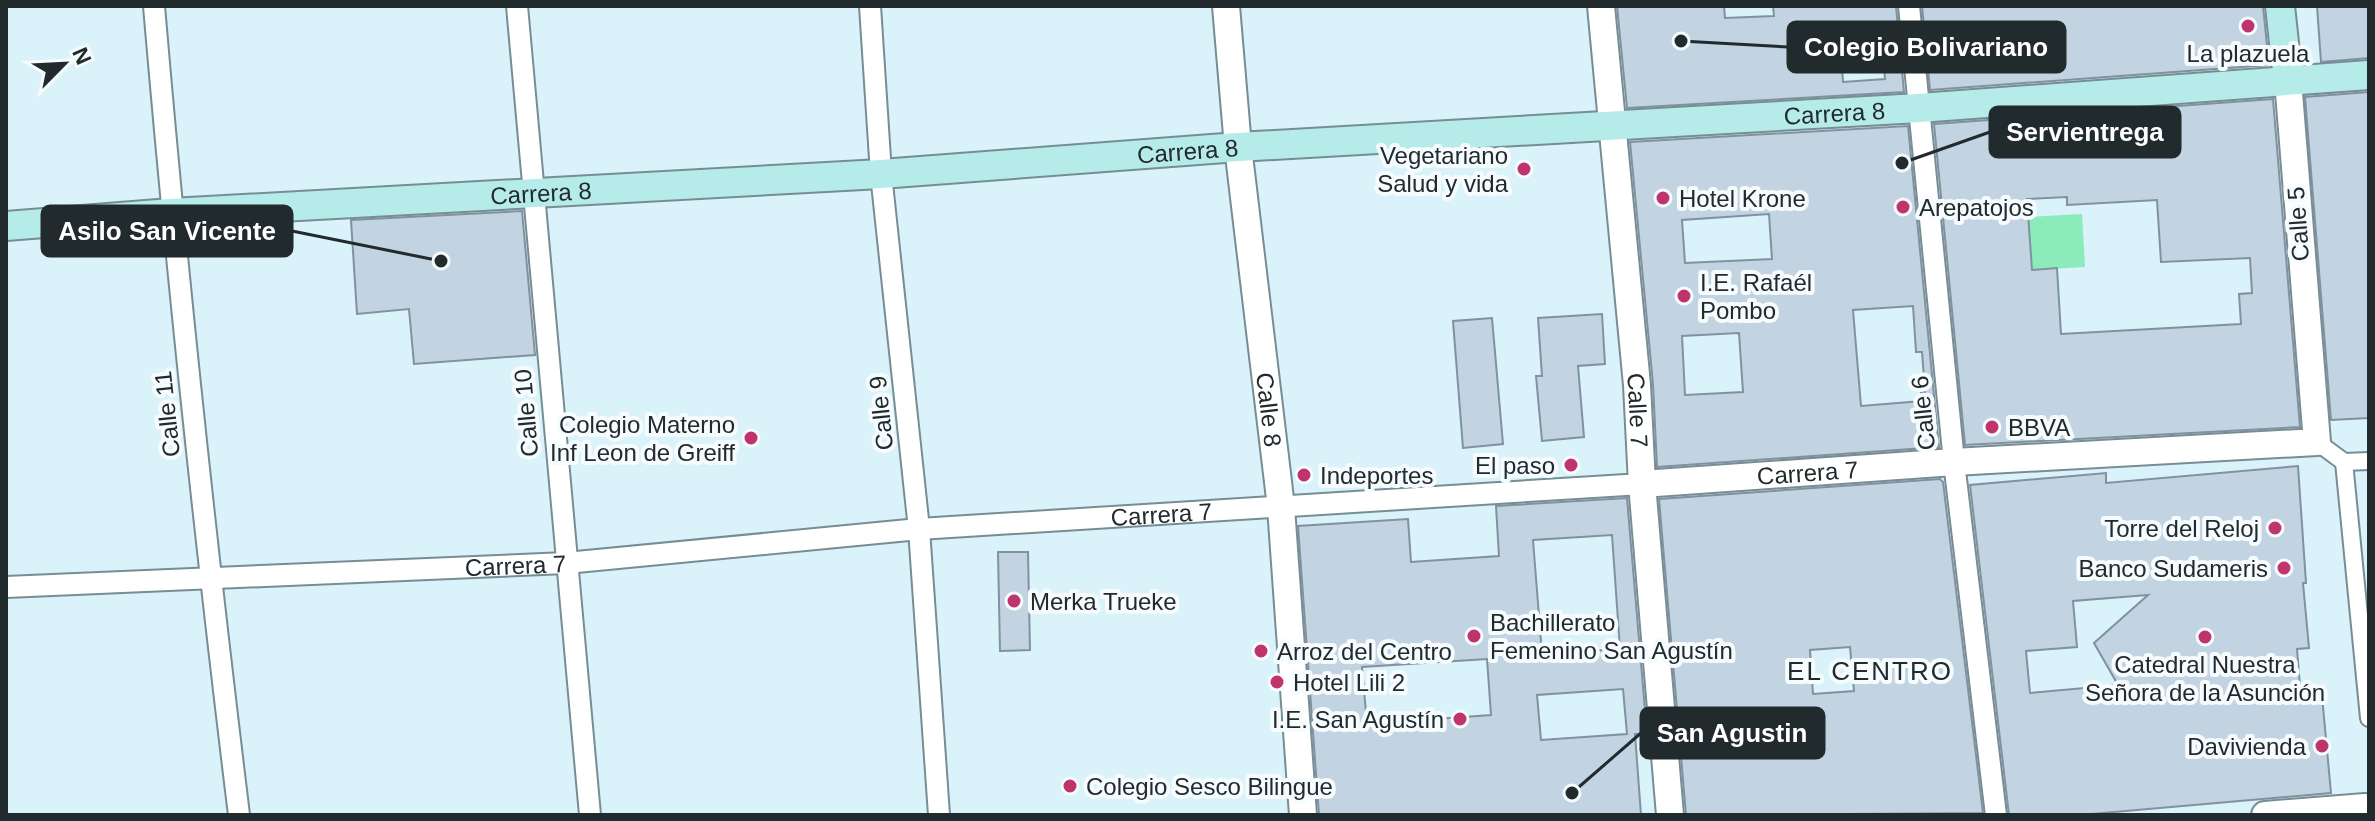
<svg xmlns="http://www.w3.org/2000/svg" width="2375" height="821" font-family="Arial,sans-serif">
	<rect width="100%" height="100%" fill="#daf2f9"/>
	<path fill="#8cebba" d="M2082,214l3,53 -53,3 -4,-53z"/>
	<g fill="#c2d3e2" stroke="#81919f" stroke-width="2" fill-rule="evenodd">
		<path d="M1617,6h107l1,12 49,-2 -1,-10h123l8,86 -277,16zM1881,32l4,47 -42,3 -3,-47z"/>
		<path d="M1922,6h341l6,59 -339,25z"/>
		<path d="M2317,6h52v52l-48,4z"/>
		<path d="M2369,92v326l-38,2 -26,-323z"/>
		<path d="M2273,99l27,328 -335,18 -31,-321zM2067,197v8l90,-5 4,62 89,-4 2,35 -13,1 2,30 -180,10 -4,-66 -25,2 -5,-71z"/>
		<path d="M1908,126l31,321 -282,20 -4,-83 -23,-242zM1769,214l3,45 -87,4 -3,-43zM1913,306l3,46h6l3,40 -4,1 1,8 -61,5 -8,-96zM1739,333l4,59 -58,3 -3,-59z"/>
		<path d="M522,211l13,144 -121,9 -5,-55 -52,5 -6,-94z"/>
		<path d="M1602,314l3,50 -27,2 6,71 -42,4 -6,-65h6l-4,-58z"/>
		<path d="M1492,318l11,126 -40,4 -10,-127z"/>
		<path d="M2298,466l8,117h-3l6,65 -12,1 3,37 21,-1 10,108 -251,22h-71l-39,-330 136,-12v10zM2148,595l-54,48 24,42 -88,8 -4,-42 51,-4 -4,-46z"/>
		<path d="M1940,479l3,3 40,331 -297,2 -27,-316zM1850,647l4,44 -41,3 -3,-44z"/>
		<path d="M1627,498l20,236h-12l6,81h-322l-21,-289 110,-7 3,43 88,-6 -3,-50zM1612,535l8,114 -78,5 -9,-114zM1487,659l4,56 -124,9 -5,-57zM1623,689l4,45 -86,6 -4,-45z"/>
		<path d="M998,552h30l2,98 -30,1z"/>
	</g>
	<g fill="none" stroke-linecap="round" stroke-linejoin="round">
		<g stroke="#778d94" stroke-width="20">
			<g id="pedestrian">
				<path d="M2317,442l27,20 25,-1"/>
				<path d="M2344,462l25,256"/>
			</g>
		</g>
		<g stroke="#778d94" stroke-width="24">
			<g id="minor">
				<path d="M154,6c23,270 52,540 85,809"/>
				<path d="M517,6l73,809"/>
				<path d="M870,6l11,168 38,355 20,286"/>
				<path d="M1909,6l45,456 42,353"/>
				<path id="s1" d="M6,587l560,-24 353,-34 723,-45"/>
			</g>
		</g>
		<g stroke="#778d94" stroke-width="30">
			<g id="tertiary">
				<path id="s2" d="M1226,6l12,141 43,360 22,308"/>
				<path id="s3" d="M1601,6l36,379 5,99 28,331"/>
				<path id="s4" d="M1642,484l312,-22 363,-20 -29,-362"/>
				<path d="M2265,815l100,-8 1,8"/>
			</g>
		</g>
		<g stroke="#778d94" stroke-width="32">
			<g id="secondary">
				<path d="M2280,6l8,74"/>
				<path id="s5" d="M6,226l165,-13 710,-39 357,-27 681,-39 450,-33"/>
			</g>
		</g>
		<use href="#pedestrian" stroke="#fff" stroke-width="16"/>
		<use href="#minor" stroke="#fff" stroke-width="20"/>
		<use href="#tertiary" stroke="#fff" stroke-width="26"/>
		<use href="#secondary" stroke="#b5ebe8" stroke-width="28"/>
	</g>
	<g fill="#bf346d" stroke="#f6fbfd" stroke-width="3">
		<circle cx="2248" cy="26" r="8"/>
		<circle cx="1524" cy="169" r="8"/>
		<circle cx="1663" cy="198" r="8"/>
		<circle cx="1903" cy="207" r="8"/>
		<circle cx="1684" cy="296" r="8"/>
		<circle cx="1992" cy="427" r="8"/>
		<circle cx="751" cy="438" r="8"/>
		<circle cx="1571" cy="465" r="8"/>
		<circle cx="1304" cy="475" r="8"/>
		<circle cx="2275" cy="528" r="8"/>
		<circle cx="2284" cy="568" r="8"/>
		<circle cx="1014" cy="601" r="8"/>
		<circle cx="1474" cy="636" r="8"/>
		<circle cx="2205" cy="637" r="8"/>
		<circle cx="1261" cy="651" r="8"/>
		<circle cx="1277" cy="682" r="8"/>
		<circle cx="1460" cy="719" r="8"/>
		<circle cx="2322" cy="746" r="8"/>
		<circle cx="1070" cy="786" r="8"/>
	</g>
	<g text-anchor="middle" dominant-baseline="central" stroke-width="8" stroke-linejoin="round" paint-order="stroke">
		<g font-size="24" fill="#212a2d" stroke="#f6fbfd" text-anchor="start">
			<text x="2248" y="53" text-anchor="middle">La plazuela</text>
			<text x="1508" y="155" text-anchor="end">Vegetariano<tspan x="1508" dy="28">Salud y vida</tspan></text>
			<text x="1679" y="198">Hotel Krone</text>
			<text x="1919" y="207">Arepatojos</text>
			<text x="1700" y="282">I.E. Rafaél<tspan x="1700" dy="28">Pombo</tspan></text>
			<text x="735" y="424" text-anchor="end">Colegio Materno<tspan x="735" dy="28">Inf Leon de Greiff</tspan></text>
			<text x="2008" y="427">BBVA</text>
			<text x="1555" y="465" text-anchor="end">El paso</text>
			<text x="1320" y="475">Indeportes</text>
			<text x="2259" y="528" text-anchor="end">Torre del Reloj</text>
			<text x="2268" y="568" text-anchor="end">Banco Sudameris</text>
			<text x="1030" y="601">Merka Trueke</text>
			<text x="1490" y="622">Bachillerato<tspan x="1490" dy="28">Femenino San Agustín</tspan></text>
			<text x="1277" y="651">Arroz del Centro</text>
			<text x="2205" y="664" text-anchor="middle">Catedral Nuestra<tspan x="2205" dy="28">Señora de la Asunción</tspan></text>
			<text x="1293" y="682">Hotel Lili 2</text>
			<text x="1444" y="719" text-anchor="end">I.E. San Agustín</text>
			<text x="2306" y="746" text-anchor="end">Davivienda</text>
			<text x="1086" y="786">Colegio Sesco Bilingue</text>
		</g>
		<g font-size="24" fill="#212a2d" stroke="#f6fbfd">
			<text stroke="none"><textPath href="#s5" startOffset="1832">Carrera 8</textPath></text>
			<text stroke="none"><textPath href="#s5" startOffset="1184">Carrera 8</textPath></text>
			<text stroke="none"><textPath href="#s5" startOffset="536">Carrera 8</textPath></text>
			<text transform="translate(2298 224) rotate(-94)">Calle 5</text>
			<text stroke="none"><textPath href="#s2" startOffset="406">Calle 8</textPath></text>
			<text stroke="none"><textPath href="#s3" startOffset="406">Calle 7</textPath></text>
			<text transform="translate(526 413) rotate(-95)">Calle 10</text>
			<text transform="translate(881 413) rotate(-96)">Calle 9</text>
			<text transform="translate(1923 413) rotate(-96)">Calle 6</text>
			<text transform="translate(167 414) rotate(-96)">Calle 11</text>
			<text stroke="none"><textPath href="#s4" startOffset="166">Carrera 7</textPath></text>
			<text stroke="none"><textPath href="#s1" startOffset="1158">Carrera 7</textPath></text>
			<text stroke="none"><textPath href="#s1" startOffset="510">Carrera 7</textPath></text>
		</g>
		<g font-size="26" letter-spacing="2" fill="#212a2d" stroke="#f6fbfd">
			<text x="1870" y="671">EL CENTRO</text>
		</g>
	</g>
	<path fill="none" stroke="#212a2d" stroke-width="3" d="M1681 41L1788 47M1902 163L1990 132M441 261L292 231M1572 793L1641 733"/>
	<g fill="#212a2d" stroke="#f6fbfd" stroke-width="3">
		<circle cx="1681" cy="41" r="8"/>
		<circle cx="1902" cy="163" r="8"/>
		<circle cx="441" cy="261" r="8"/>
		<circle cx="1572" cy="793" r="8"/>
	</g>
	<g fill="#212a2d" stroke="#212a2d" stroke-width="3">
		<rect x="1788" y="22" width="277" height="50" rx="8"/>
		<rect x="1990" y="107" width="190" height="50" rx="8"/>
		<rect x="42" y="206" width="250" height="50" rx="8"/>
		<rect x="1641" y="708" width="183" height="50" rx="8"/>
	</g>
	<g font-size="26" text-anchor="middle" font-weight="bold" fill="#fff">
		<text x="1926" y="56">Colegio Bolivariano</text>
		<text x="2085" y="141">Servientrega</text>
		<text x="167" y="240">Asilo San Vicente</text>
		<text x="1732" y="742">San Agustin</text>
	</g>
	<rect width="2375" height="821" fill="none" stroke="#212a2d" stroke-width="16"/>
	<g transform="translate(64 64) rotate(66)" stroke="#f6fbfd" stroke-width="6" paint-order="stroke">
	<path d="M0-6L14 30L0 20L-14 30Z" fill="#212a2d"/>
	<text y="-12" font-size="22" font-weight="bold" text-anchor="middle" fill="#212a2d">N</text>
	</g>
</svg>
